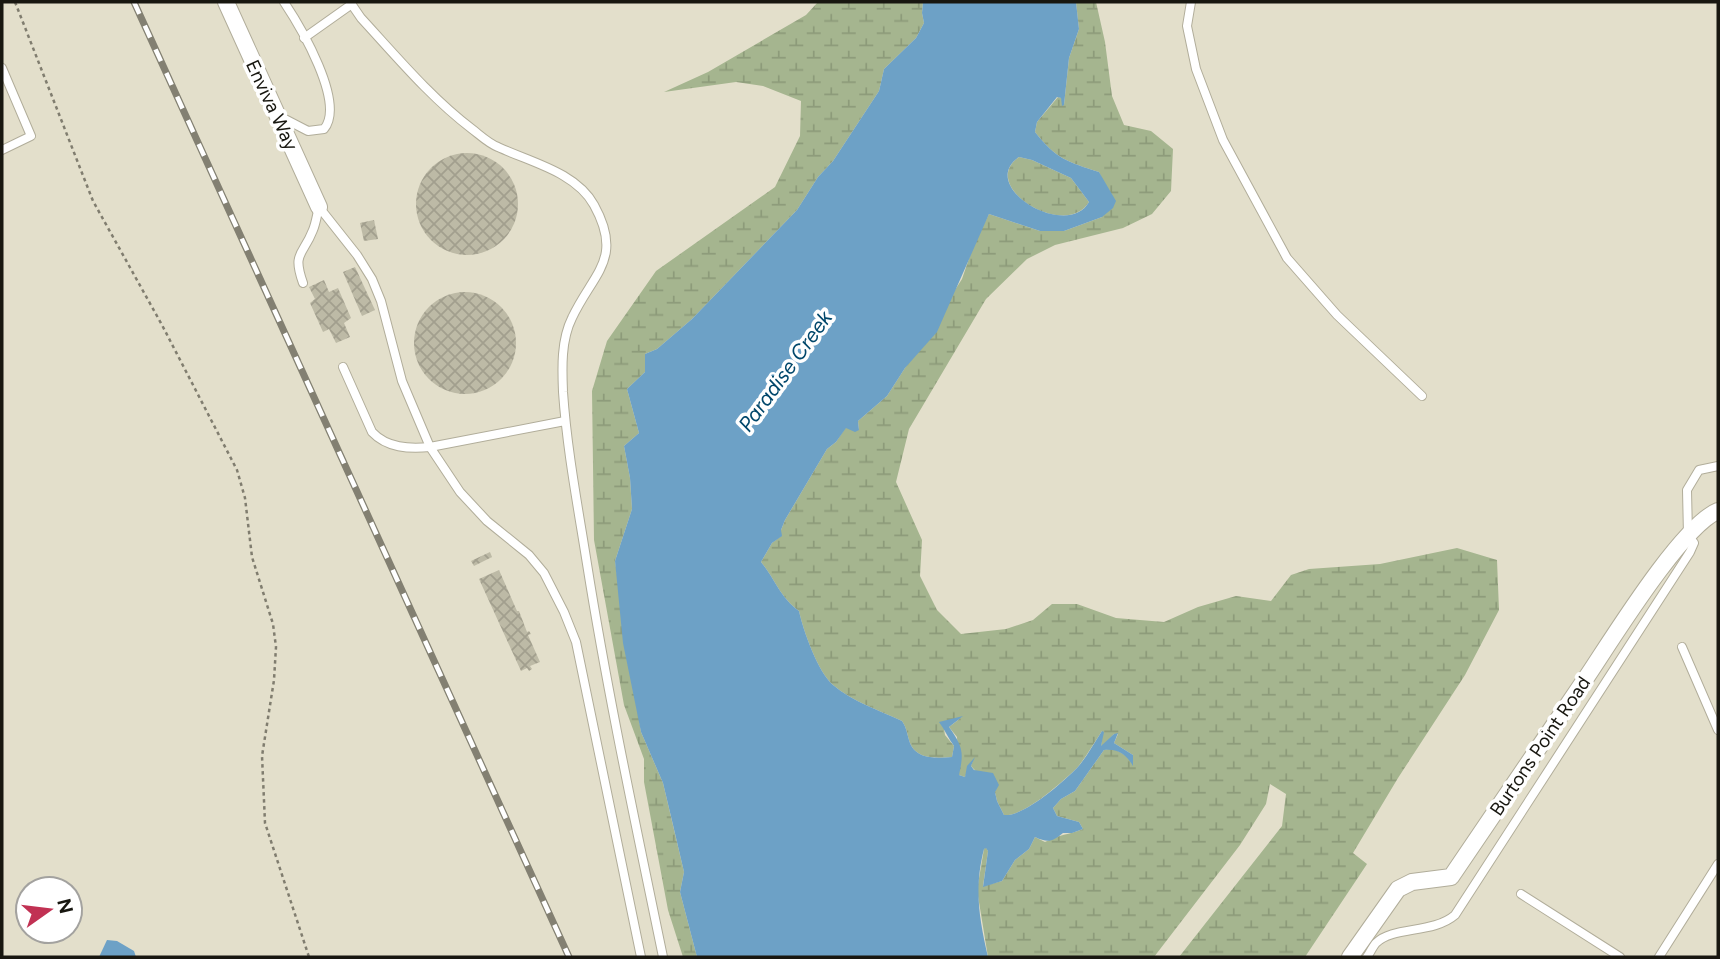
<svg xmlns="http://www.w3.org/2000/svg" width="1720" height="959" font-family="Figtree,sans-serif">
	<defs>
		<pattern id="wetland-marsh" width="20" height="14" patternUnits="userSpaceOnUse" patternTransform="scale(1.75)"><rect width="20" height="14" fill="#a5b58f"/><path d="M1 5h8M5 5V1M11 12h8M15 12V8" fill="none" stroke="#8d9b7a"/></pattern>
		<pattern id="building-cross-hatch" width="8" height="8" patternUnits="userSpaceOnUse" patternTransform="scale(1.75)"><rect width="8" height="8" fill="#bdbaa6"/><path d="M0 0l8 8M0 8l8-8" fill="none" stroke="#a29f8e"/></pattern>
	</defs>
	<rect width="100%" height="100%" fill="#e3dfcb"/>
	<g fill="url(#wetland-marsh)">
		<path d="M818,2h105l-1,11 2,10 -8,15 -32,31 -5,22 -46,70 -15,16 -21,33 -105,109 -35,30 -12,5v18l-18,17 12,44 -15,13 6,32 2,31 -17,52 26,171 22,51 21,89 -4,20 17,65h-14l-15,-47 -24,-128v-23l-20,-54 -30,-165 -2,-149 15,-50 49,-70 119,-84 25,-51 1,-35 -38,-15 -27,-4 -72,10 44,-20 98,-57z"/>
		<path d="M1076,2h20l9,40 7,54 12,29 27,6 22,18 -2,42 -19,23 -29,14 -68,17 -28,14 -41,40 -77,130 -13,53 26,58 -2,36 17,34 24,24 45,-5 27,-9 19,-16h25l39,14 48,4 34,-15 38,-11 35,5 20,-26 18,-6 71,-5 77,-16 40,12 2,50 -34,65 -67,103 -45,75 14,11 -62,93h-126l103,-131 4,-32 -16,-10 -4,20 -26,41 -86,112h-166l-11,-67 7,-41 2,-2 2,4 -5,35 19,-5 13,-21 14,-11 6,-12 10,5c15,-8 23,-7 38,-13l-4,-7 -22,-6 -4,-8 8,-9 14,-8 29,-41 9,-2 15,9 5,-2 -19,-12 4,-9h-4l-13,14 1,-17c-8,12 -16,26 -25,37 -15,14 -53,49 -73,47l-7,-14 -2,-9 -24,-26 2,-6 -8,17 -6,-2 -2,-38 -8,-10 13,-10 -18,12 1,6 9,11 -2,11c-15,1 -35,3 -42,-14 -3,-8 -3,-15 -8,-22 -23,-11 -49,-19 -69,-36 -15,-13 -30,-55 -34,-74 -20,-15 -23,-31 -38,-49l11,-19 9,-7v-6l4,-10 42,-71 9,-7 10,-15 13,3 -1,-9 29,-25 75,-117 13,-38 14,-27 51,17h24l38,-14v-38l-3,-7c-31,-10 -43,-13 -64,-40l2,-10 21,-25 3,1 3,7 5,-47 10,-29z"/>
		<path d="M1019,157l13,3 39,18 18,24c-24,39 -112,-16 -70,-45z"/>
	</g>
	<g fill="#6da1c6" fill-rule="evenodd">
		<path d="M923,2h153l3,27 -10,29 -5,47 -2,1 -1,-8 -4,-1 -20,25 -2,10c21,27 33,30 64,40l17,29 -3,7 -11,9 -38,14h-24l-51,-17 -52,118 -32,36 -18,28 -29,25 1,9 -4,2 -9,-4 -10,14 -9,7 -42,71 -4,10 1,6 -10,7 -11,19c15,18 18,34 38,49 4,19 19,61 34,74 20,17 46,25 69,36 5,7 5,14 8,22 7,17 27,15 42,14l2,-11c-6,-8 -9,-16 -15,-24l24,-6 -14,11c14,20 15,25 10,48l6,2 2,-11 8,-9 -4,9 3,4 19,3 6,12 -4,7 2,9 7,14c20,2 59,-33 73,-47 10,-11 17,-25 25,-37l2,1 -3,14 13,-12 4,-1 -4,10 19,12v11c-6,-11 -15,-18 -29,-16l-29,41 -14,8 -8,9 4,8 22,6 4,7 -11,4h-9c-11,9 -15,10 -28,4l-6,12 -14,11 -13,21 -19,6 5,-36 -2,-3 -2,1c-10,39 -5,69 4,108h-291l-17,-65 4,-20 -11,-47 -10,-42 -22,-51 -18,-89 -8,-82 17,-52 -2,-31 -6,-32 15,-13 -12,-44 18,-17v-18l12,-5 35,-30 105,-109 21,-33 15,-16 46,-70 5,-22 32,-31 8,-15 -2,-10zM1019,157l13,3 39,18 18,24c-22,39 -113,-16 -70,-45z"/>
		<path d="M107,940l10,1 17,10 2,6h-37z"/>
	</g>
	<g fill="url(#building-cross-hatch)">
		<circle cx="467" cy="204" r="51"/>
		<path d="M374,220l4,19 -14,2 -4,-18z"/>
		<path d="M355,267l20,43 -13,6 -19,-44z"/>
		<path d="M324,280l5,12 9,-4 13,30 -7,5 6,14 -14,6 -7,-14 -6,3 -13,-29 5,-4 -6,-12z"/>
		<circle cx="465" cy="343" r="51"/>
		<path d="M490,552l2,5 -18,9 -3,-5z"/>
		<path d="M499,570l18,41h2l8,21 2,-1 2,3 -3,1 12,27 -10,4 2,3 -3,2 -2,-3 -6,3 -42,-92z"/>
	</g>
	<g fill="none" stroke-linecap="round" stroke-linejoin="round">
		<g stroke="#b1ad9a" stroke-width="10">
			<g id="lane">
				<path d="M350,2l11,16c35,38 69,79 111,111 8,6 16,14 26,18 32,15 78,25 96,58 30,54 -1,68 -22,113 -11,22 -10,50 -9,74 4,58 15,115 24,172 21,132 49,262 76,393"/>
				<path d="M1191,2l-4,24 9,43 27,71 64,118 50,57 85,81"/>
				<path d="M304,38l48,-34"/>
				<path d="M2,68l29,68 -29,14"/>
				<path d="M281,117l27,14 16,-2c22,-26 -24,-103 -40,-127"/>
				<path d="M319,207l38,48 15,24 9,22 21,80 28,66 30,45 27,29 42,34 15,18 20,39 12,30 65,315"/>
				<path d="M303,283c-11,-31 0,-27 10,-53 3,-7 4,-16 6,-23"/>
				<path d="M343,367l29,65c15,16 37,17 58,15l135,-26"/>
				<path d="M1682,647l36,83"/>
				<path d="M1521,894l99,63"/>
				<path d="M1367,957c3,-4 6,-11 9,-14 17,-17 57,-9 79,-28l235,-363 4,-9 -6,-8 -1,-45 12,-20 19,-4"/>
				<path d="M1659,957l59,-93"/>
			</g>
		</g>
		<g stroke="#b1ad9a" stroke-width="18">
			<g id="street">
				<path d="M226,2l93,205"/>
				<path d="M1350,957l48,-68 14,-7 39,-5c45,-67 90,-133 135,-199 25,-37 96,-153 132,-167"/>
			</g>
		</g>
		<path stroke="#807d6f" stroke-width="2.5" stroke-dasharray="3.5 3.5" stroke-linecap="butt" d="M15,2l78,199 69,124 75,145 8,28 7,59 21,67 3,23 -2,33 -12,76 3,67 44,134"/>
		<use href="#lane" stroke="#fff" stroke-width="8"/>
		<use href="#street" stroke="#fff" stroke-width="16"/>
		<g stroke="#838072" stroke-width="7">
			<path id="rail" d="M134,2l435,955"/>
		</g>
		<use href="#rail" stroke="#fff" stroke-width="4.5" stroke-dasharray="13" stroke-linecap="butt"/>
	</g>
	<g text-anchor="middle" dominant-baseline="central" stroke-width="7" stroke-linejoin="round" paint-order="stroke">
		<g font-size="19" fill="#181710" stroke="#fff">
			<text transform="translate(272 105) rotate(65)">Enviva Way</text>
			<text transform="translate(1540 746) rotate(-56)">Burtons Point Road</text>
		</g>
		<g font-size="21" font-style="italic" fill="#01476b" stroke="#fff">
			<text transform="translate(785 371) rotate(-54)">Paradise Creek</text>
		</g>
	</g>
	<rect width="1720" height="959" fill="none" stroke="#181710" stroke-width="7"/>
	<g transform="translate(49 910) rotate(76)"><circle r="33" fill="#ffffff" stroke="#a3a29f" stroke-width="2"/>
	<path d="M0-5L12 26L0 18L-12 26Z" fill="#c13153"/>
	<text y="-10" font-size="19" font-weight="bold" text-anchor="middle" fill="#181710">N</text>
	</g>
</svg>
